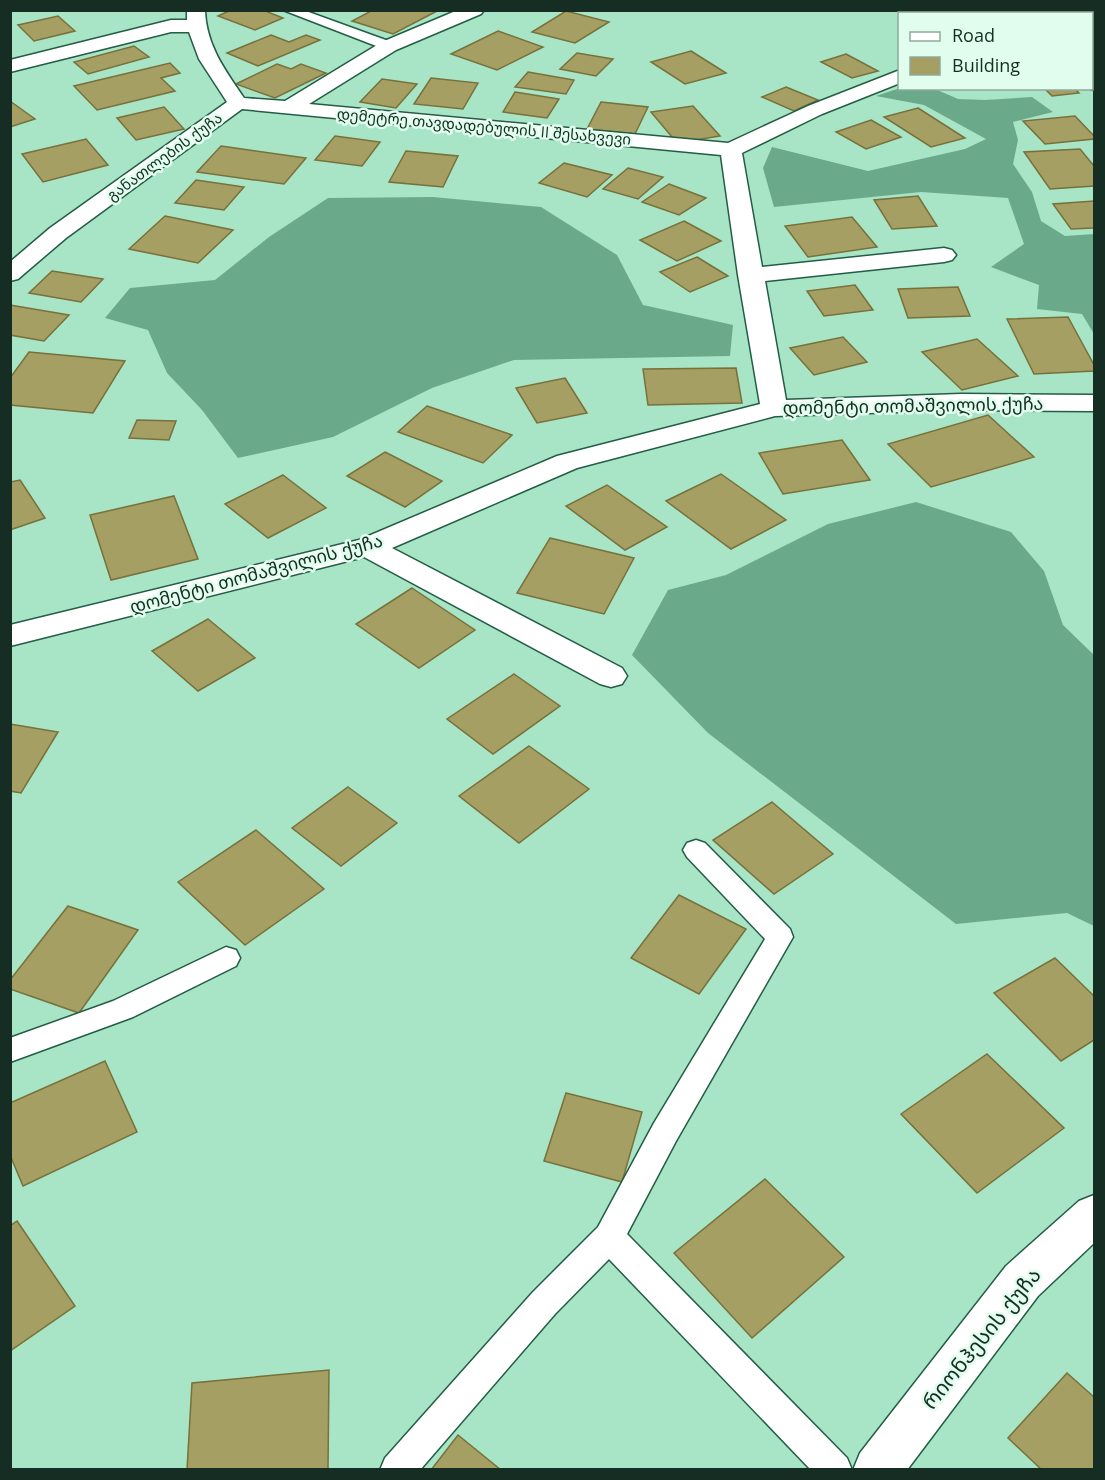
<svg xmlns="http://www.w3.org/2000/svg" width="1105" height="1480" font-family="'Open Sans','Noto Sans Georgian',sans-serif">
	<rect width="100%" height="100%" fill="#a8e4c6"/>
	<g fill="#6aaa8b">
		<path d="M900,88l35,1 23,10 27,1 47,-3 21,15 -40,10 5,18 -5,24 19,28 9,29 24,15 29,-2v100l-12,-20 -45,-5 2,-24 -48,-18 33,-23 -16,-46 -87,-6 -147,15 -11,-39 9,-21 96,24 97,-22 21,-10 -62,-34 -48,-9z"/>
		<path d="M433,197l108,10 76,48 26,50 90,20 -3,31 -216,4 -82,28 -99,49 -95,21 -36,-48 -35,-37 -19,-43 -43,-12 25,-30 85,-8 54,-43 59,-39z"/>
		<path d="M916,502l95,30 33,39 19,54 31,30v271l-27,-13 -111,11 -248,-191 -76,-78 36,-65 58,-15 102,-51z"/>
	</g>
	<g fill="#a59f63" stroke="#77713b" stroke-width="1.5">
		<path d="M231,10h32l20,8 -28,12 -37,-14z"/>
		<path d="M373,10h66l-46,24 -41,-13z"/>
		<path d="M957,10h32l4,2 -30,2z"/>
		<path d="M566,11l43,11 -34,21 -43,-11z"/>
		<path d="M58,16l17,15 -41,10 -16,-16z"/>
		<path d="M498,31l45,16 -46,23 -46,-16z"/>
		<path d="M271,35l18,7 17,-7 14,5 -62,26 -31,-13z"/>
		<path d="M134,46l15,11 -61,17 -14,-12z"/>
		<path d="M691,51l35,22 -41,11 -34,-22z"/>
		<path d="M577,53l36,6 -17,17 -36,-7z"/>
		<path d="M846,54l32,17 -26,7 -31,-16z"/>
		<path d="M170,63l10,10 -19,5 14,13 -78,19 -23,-24z"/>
		<path d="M277,64l14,5 10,-5 25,9 -51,25 -39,-14z"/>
		<path d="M528,72l46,8 -8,14 -51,-7z"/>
		<path d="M431,78l47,5 -15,26 -49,-5z"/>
		<path d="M382,79l35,5 -21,24 -36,-6z"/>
		<path d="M786,87l32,13 -24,11 -32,-14z"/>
		<path d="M1044,88h30l5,5 -27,3z"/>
		<path d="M515,92l44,7 -12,19 -44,-6z"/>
		<path d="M10,101l25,18 -25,8z"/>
		<path d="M601,102l47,5 -13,27 -48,-5z"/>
		<path d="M693,106l27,30 -43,7 -26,-31z"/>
		<path d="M164,107l20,22 -48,11 -19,-22z"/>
		<path d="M918,108l47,30 -34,9 -47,-30z"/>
		<path d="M1075,116l19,20v3l-49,5 -22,-23z"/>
		<path d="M871,120l30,17 -35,12 -30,-17z"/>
		<path d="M335,136l45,6 -18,24 -47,-6z"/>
		<path d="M86,139l22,26 -65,17 -21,-28z"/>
		<path d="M221,146l85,12 -22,26 -87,-12z"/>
		<path d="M1080,149l14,17v20l-44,3 -26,-37z"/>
		<path d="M406,151l52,5 -15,31 -54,-5z"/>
		<path d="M564,163l48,12 -25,22 -48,-14z"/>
		<path d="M628,168l35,9 -25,22 -35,-10z"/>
		<path d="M196,180l48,7 -20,23 -49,-7z"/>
		<path d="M669,184l37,14 -27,17 -37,-13z"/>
		<path d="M918,196l19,30 -45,3 -18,-29z"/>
		<path d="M1094,201v27l-23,1 -18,-25z"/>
		<path d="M165,216l68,14 -35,33 -69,-14z"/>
		<path d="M852,217l25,30 -69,10 -23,-31z"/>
		<path d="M684,221l37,20 -44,20 -37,-21z"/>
		<path d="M697,257l31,19 -38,16 -30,-20z"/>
		<path d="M52,271l51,8 -22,23 -52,-9z"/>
		<path d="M855,285l18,25 -49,6 -17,-25z"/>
		<path d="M958,287l12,29 -62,2 -10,-29z"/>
		<path d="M10,305l59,10 -25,26 -34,-6z"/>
		<path d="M1068,317l26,48v6l-60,3 -27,-55z"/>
		<path d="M843,337l24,25 -53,13 -24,-27z"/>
		<path d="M977,339l41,37 -56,14 -40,-38z"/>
		<path d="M29,352l96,9 -32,52 -83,-8v-27z"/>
		<path d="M736,368l6,35 -94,2 -5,-36z"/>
		<path d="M565,378l22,35 -50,10 -21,-35z"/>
		<path d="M427,406l85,29 -29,28 -85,-31z"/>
		<path d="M988,415l46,42 -103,30 -43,-43z"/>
		<path d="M137,420l39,1 -7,19 -40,-2z"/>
		<path d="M842,440l28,40 -87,14 -24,-41z"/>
		<path d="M385,452l57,29 -37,26 -58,-31z"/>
		<path d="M721,474l65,46 -55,29 -65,-48z"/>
		<path d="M283,475l43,33 -58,30 -43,-34z"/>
		<path d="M20,480l25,38 -35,12v-48z"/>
		<path d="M607,485l60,42 -42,23 -59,-44z"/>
		<path d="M174,496l24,63 -87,21 -21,-65z"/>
		<path d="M550,538l84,20 -30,56 -87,-21z"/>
		<path d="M412,588l63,42 -56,38 -63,-44z"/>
		<path d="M208,619l47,39 -57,33 -46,-40z"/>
		<path d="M514,674l46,32 -67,48 -46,-35z"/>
		<path d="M10,724l48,8 -37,61 -11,-2z"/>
		<path d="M529,746l60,43 -70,54 -60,-47z"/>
		<path d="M348,787l49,36 -56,43 -49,-38z"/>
		<path d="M772,802l61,52 -59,40 -61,-54z"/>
		<path d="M256,830l68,59 -79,56 -67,-63z"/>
		<path d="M679,895l67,34 -47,65 -68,-36z"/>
		<path d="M68,906l70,24 -59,83 -69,-24v-9z"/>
		<path d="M1055,958l39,38v44l-33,21 -67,-68z"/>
		<path d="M987,1054l77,74 -87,65 -76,-79z"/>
		<path d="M105,1061l32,71 -114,54 -13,-31v-52z"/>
		<path d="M566,1093l76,19 -20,70 -78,-21z"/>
		<path d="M765,1179l79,78 -92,81 -78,-85z"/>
		<path d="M17,1221l58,85 -65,45v-125z"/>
		<path d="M329,1370l-1,100h-141l5,-87z"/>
		<path d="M1067,1373l27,24v73h-52l-34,-32z"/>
		<path d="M458,1435l43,35h-70z"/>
	</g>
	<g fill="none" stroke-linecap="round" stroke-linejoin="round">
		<g stroke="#225d44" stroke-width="3">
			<g id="lane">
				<path d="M283,10h20l91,33 2,3 -2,3h-10z"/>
				<path d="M696,840l9,3 85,86 3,8 -117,204 -49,93 220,224 5,12h-41l-202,-211 -54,55 -135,156h-40l5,-12 148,-166 65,-65 56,-104 111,-184 -78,-82 -4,-7 4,-7z"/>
				<path d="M226,947l10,3 4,8 -4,8 -103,51 -123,45v-24l103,-37z"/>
			</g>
		</g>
		<g stroke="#225d44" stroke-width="3">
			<g id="street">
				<path d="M187,10h18c1,35 20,60 39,88l41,3 97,-59 76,-32h26l-3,4 -85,36 -87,54 419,39 80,-37 92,-36v13l-78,31 -80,39 20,114 182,-19 8,2 4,5 -4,5 -8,2 -179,19 21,119 175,-6 133,1v16l-133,-1 -186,6 -198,52 -185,80 230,120 5,8 -5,8 -11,3 -11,-3 -236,-127 -354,89v-21l349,-85 198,-84 203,-52 -22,-129 -17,-120 -479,-46 -176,129 -48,41 -8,2v-19l40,-34 177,-126 -28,-43 -10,-27h-18l-161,40v-12l161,-40h16z"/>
				<path d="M1094,10v10h-2v-6h-8l3,-4z"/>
				<path d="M1092,76l2,1v13l-6,-2h4z"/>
				<path d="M1094,1195v48l-56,53 -131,174h-54l7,-17 146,-187 73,-65z"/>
			</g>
		</g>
		<use href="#lane" fill="#fff" fill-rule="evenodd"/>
		<use href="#street" fill="#fff" fill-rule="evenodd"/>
	</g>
	<g text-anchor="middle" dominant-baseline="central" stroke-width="5" stroke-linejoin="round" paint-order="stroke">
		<g font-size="15" fill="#152d22" stroke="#e0fdee">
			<text transform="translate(484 126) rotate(5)">დემეტრე თავდადებულის II შესახვევი</text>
			<text transform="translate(164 156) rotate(-36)">განათლების ქუჩა</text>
		</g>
		<g font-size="18" fill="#152d22" stroke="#e0fdee">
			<text transform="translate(913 405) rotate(-1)">დომენტი თომაშვილის ქუჩა</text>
			<text transform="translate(256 573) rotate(-15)">დომენტი თომაშვილის ქუჩა</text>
		</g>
		<g font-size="21" fill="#152d22" stroke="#e0fdee">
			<text transform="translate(981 1338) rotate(-51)">რიონჰესის ქუჩა</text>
		</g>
	</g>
	<rect width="1105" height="1480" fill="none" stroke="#152d22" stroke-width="24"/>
	<rect x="898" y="12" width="195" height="78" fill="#e0fdee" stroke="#8faa9c" stroke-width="1.5"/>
	<rect x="910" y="32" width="30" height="9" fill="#ffffff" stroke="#8faa9c" stroke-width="1.5"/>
	<text x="952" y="42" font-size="18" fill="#152d22">Road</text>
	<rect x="910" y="57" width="30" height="18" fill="#a59f63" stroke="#8faa9c" stroke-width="1.5"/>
	<text x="952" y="72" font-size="18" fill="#152d22">Building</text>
</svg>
